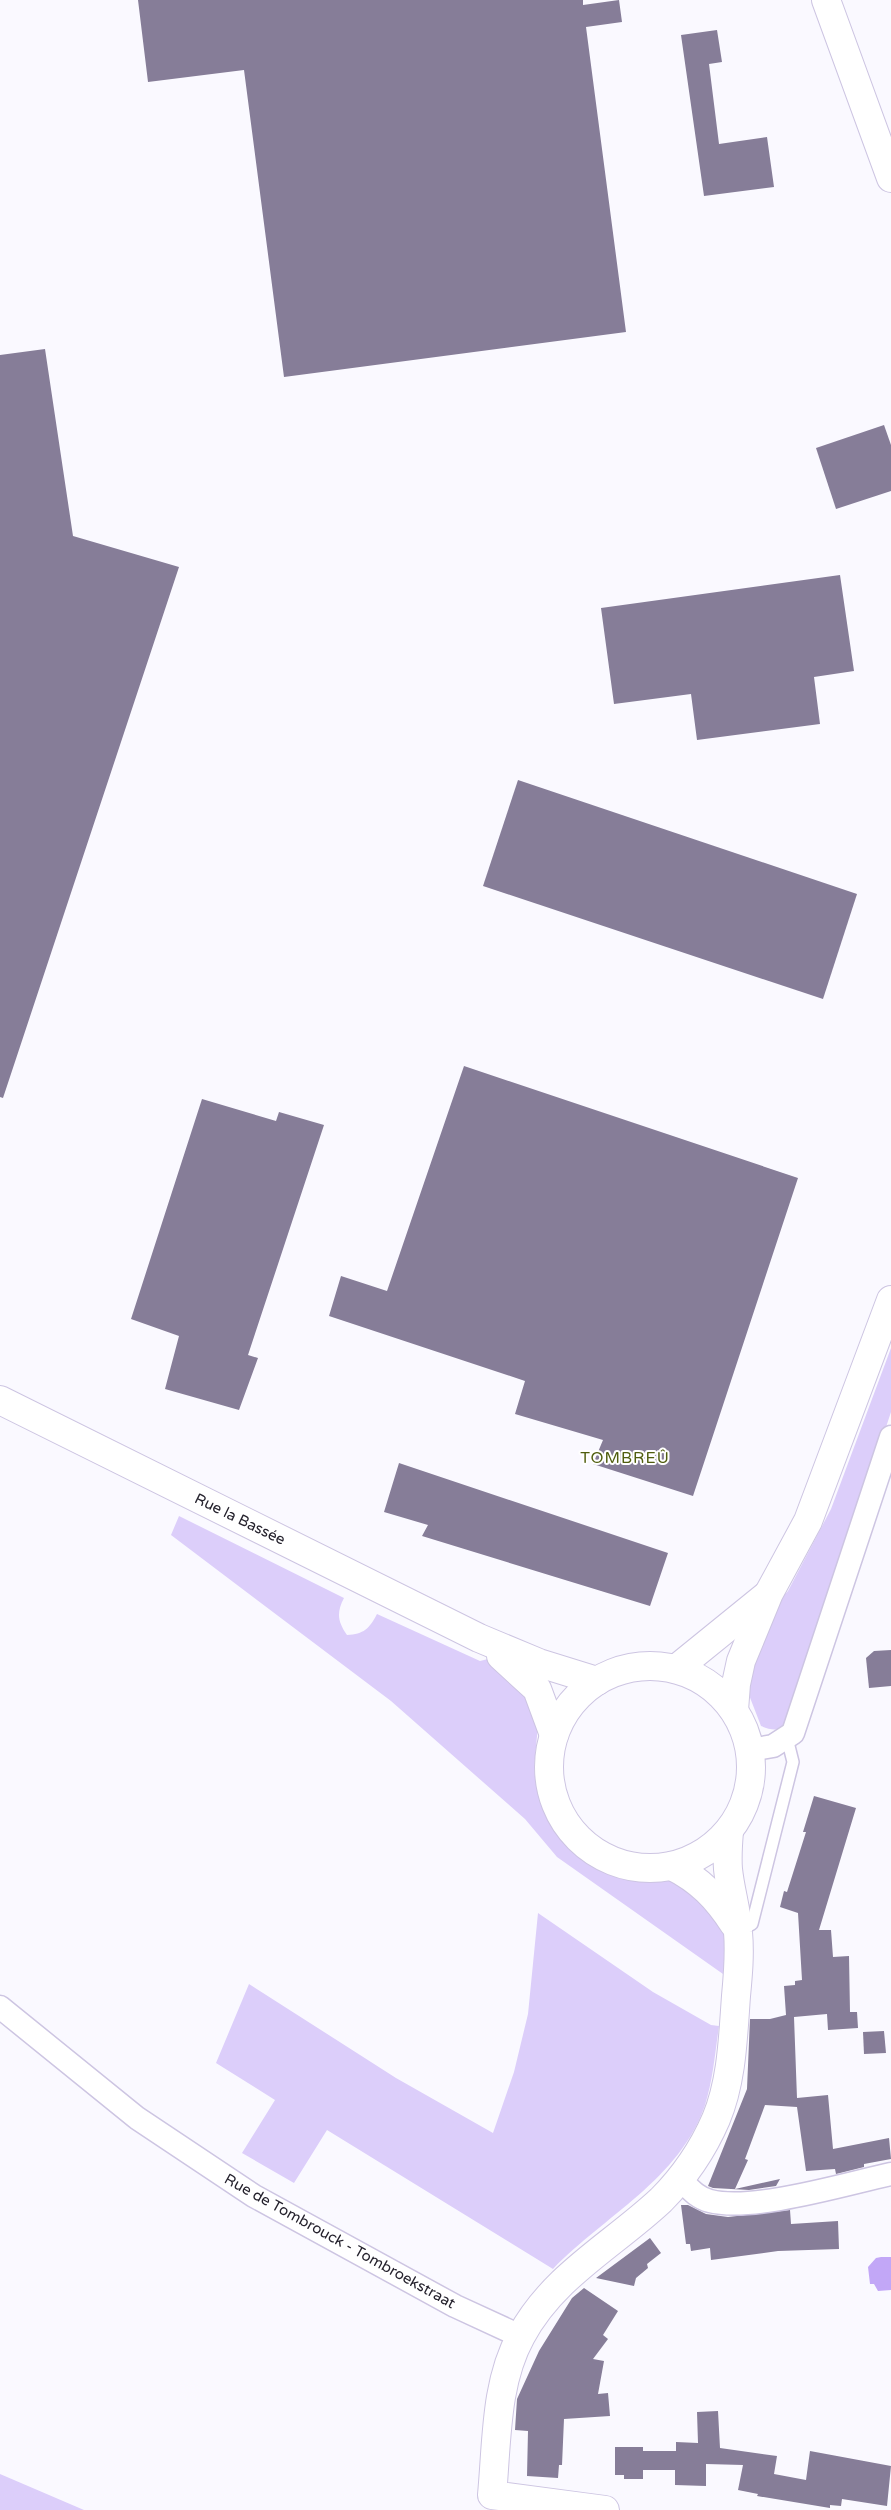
<svg xmlns="http://www.w3.org/2000/svg" width="891" height="2510" font-family="'Varela Round',sans-serif">
	<rect width="100%" height="100%" fill="#faf9ff"/>
	<g fill="#dccefa">
		<path d="M891,1348v64l-103,311c-8,9 -17,7 -27,3l-12,-31 -1,-17 26,-72 14,-15 43,-82z"/>
		<path d="M179,1516l165,82c-8,15 -6,24 3,37 17,-1 22,-6 30,-21l103,47 8,-2 33,21 18,34 -5,55 2,15 5,17 16,32 13,16 23,15 22,9 19,5 41,-1 12,5 41,55 -2,30 -3,7 -166,-117 -32,-38 -134,-118 -220,-166z"/>
		<path d="M538,1913l115,79 58,33 8,1c-4,27 -6,54 -14,79 -25,74 -101,111 -152,164l-226,-139 -33,53 -52,-30 33,-53 -59,-37 33,-79 147,94 97,55 21,-61 14,-58z"/>
		<path d="M0,2474l84,36h-84z"/>
	</g>
	<path fill="#c2a7f7" d="M881,2257h10v33l-13,1 -4,-7h-4l-2,-17 8,-9z"/>
	<g fill="#867d98">
		<path d="M138,0h445v5l36,-5 3,22 -36,5 40,305 -342,45 -40,-307 -96,12z"/>
		<path d="M717,30l5,32 -13,2 10,80 48,-7 7,50 -70,9 -23,-161z"/>
		<path d="M45,349l28,187 106,31 -176,531 -3,-1v-742z"/>
		<path d="M884,425l7,20v46l-55,18 -20,-61z"/>
		<path d="M840,575l14,96 -40,6 6,47 -123,16 -6,-46 -77,10 -13,-96z"/>
		<path d="M518,780l339,114 -34,105 -340,-113z"/>
		<path d="M464,1066l334,112 -105,318 -100,-32 10,-24 -88,-26 10,-33 -196,-65 12,-40 46,15z"/>
		<path d="M202,1099l74,22 3,-9 45,13 -76,230 10,3 -19,52 -74,-21 14,-53 -48,-17z"/>
		<path d="M399,1463l269,90 -18,53 -228,-70 6,-11 -44,-13z"/>
		<path d="M891,1650v36l-22,2 -3,-30 8,-7z"/>
		<path d="M814,1796l42,12 -37,122h12l2,27 16,-1 1,56h7l1,16 -30,2 -1,-16 -33,3 3,81 31,-3 5,54 56,-11 2,21 -27,5v3l-28,7 -1,-5 -29,2 -9,-64 -32,-2 -20,54 3,1 -13,29 45,-10 -4,7 -27,4 -36,-2 -5,-2 39,-97 3,-70h20l16,-4 -2,-29 11,-1v-4l7,-1 -4,-67 -18,-6 4,-16 3,1 19,-60h-3z"/>
		<path d="M884,2031l2,22 -22,1 -1,-22z"/>
		<path d="M681,2205h7l18,9 22,3 62,-7 1,14 47,-3 1,28 -61,2 -67,9 -1,-12 -19,3 -1,-7h-4z"/>
		<path d="M650,2238l11,15 -14,11 1,4 -12,10 -2,8 -38,-8z"/>
		<path d="M584,2288l34,23 -15,24 5,4 -15,20 11,2 -6,33 10,-1 2,23 -46,3 -2,46h-3l-1,13 -31,-2 1,-45 -13,-1 2,-31 22,-48 33,-53z"/>
		<path d="M718,2411l2,37 57,8 -3,18 32,6 4,-29 81,15 -4,40 -45,-7 -1,7 -11,-1v3l-73,-12 1,-2 -20,-4 5,-25 -37,-1v22l-31,-1v-15h-32v9h-19v-4h-9v-28h28v4h33v-9l22,1 -1,-31z"/>
	</g>
	<g fill="none" stroke-linecap="round" stroke-linejoin="round">
		<g stroke="#cdc5e2" stroke-width="14">
			<path id="service" d="M738,1932l14,-8 41,-162 -6,-24"/>
		</g>
		<g stroke="#cdc5e2" stroke-width="25">
			<g id="minor">
				<path d="M750,1750l23,-4 20,-13 98,-296"/>
				<path d="M0,2007l137,111 117,78 201,110 65,30"/>
				<path d="M680,2179c9,9 17,19 30,22 43,11 135,-17 181,-27"/>
			</g>
		</g>
		<g stroke="#cdc5e2" stroke-width="30">
			<g id="tertiary">
				<path d="M672,1866c28,14 45,32 62,58"/>
				<path d="M605,2510l-113,-15c5,-53 3,-112 29,-159 32,-60 92,-91 140,-136 23,-23 42,-51 55,-81 16,-38 17,-82 20,-123 2,-21 4,-42 2,-64 -1,-21 -8,-42 -10,-63 -1,-13 0,-26 1,-38"/>
			</g>
		</g>
		<g stroke="#cdc5e2" stroke-width="30">
			<g id="secondary">
				<path d="M826,0l65,178"/>
				<path d="M0,1400l479,238 60,25 58,18"/>
				<path d="M501,1656l36,33 17,46"/>
				<circle cx="650" cy="1767" r="101"/>
				<path d="M676,1669l90,-73"/>
				<path d="M734,1710l2,-26 5,-23 28,-68 39,-72 83,-221"/>
			</g>
		</g>
		<use href="#service" stroke="#fff" stroke-width="11"/>
		<use href="#minor" stroke="#fff" stroke-width="22"/>
		<use href="#tertiary" stroke="#fff" stroke-width="28"/>
		<use href="#secondary" stroke="#fff" stroke-width="28"/>
	</g>
	<g text-anchor="middle" dominant-baseline="central" stroke-width="4" stroke-linejoin="round" paint-order="stroke">
		<g font-size="15" fill="#25222d" stroke="#fff">
			<text transform="translate(240 1519) rotate(26)">Rue la Bassée</text>
			<text transform="translate(340 2241) rotate(29)">Rue de Tombrouck - Tombroekstraat</text>
		</g>
		<g font-size="16" letter-spacing="1" fill="#505e0e" stroke="#fff">
			<text x="625" y="1458">TOMBREÛ</text>
		</g>
	</g>
</svg>
